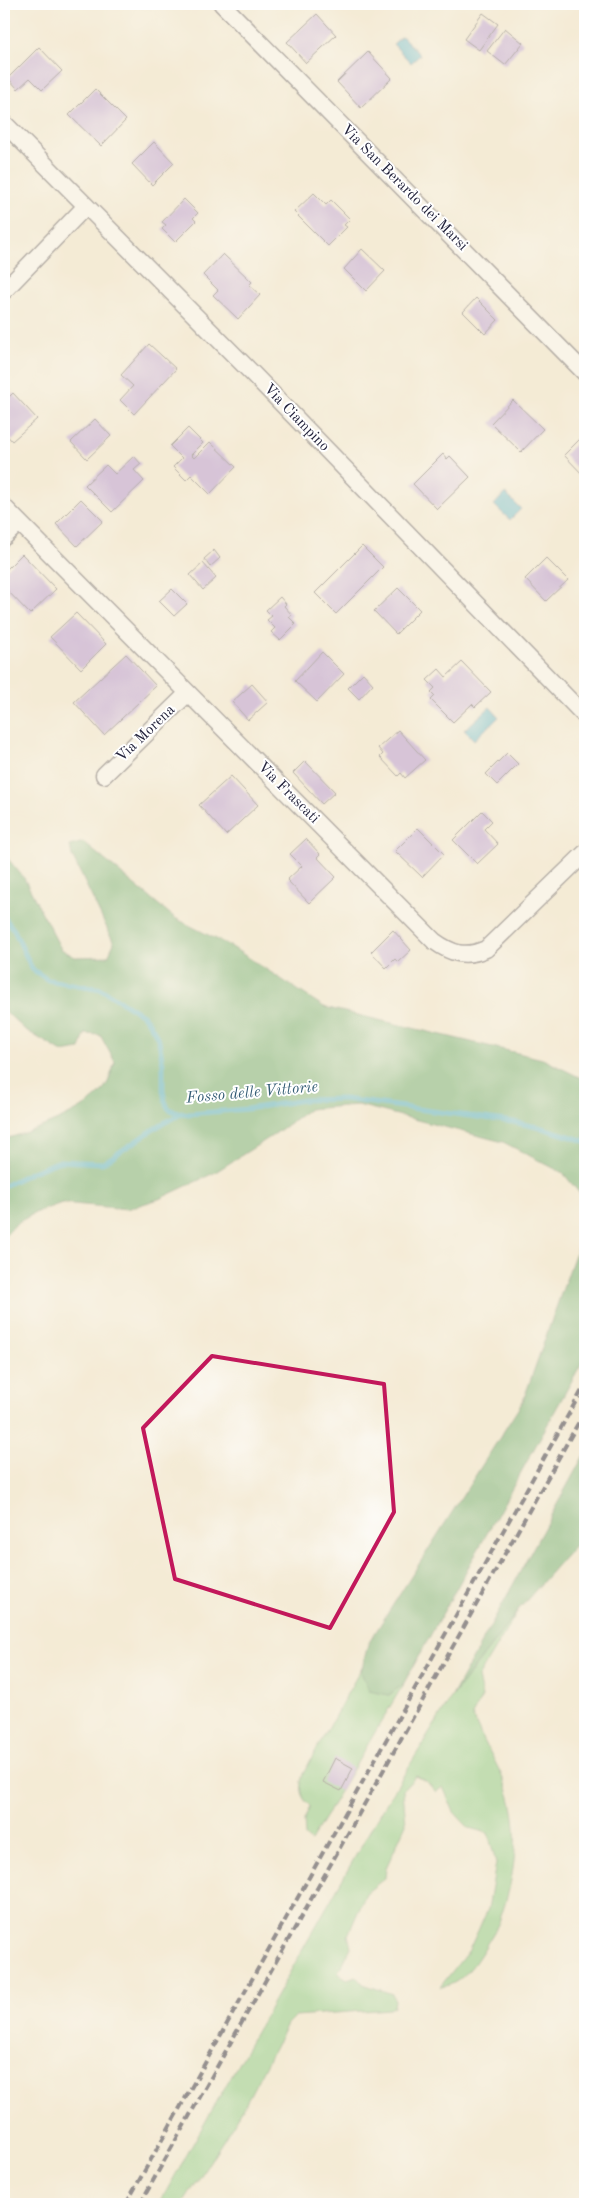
<svg xmlns="http://www.w3.org/2000/svg" width="589" height="2208" font-family="'Old Standard TT',serif">
	<rect width="100%" height="100%" fill="#fff"/>
	<filter id="ink" filterUnits="userSpaceOnUse"><feTurbulence type="fractalNoise" baseFrequency=".02" numOctaves="2"/><feDisplacementMap in="SourceGraphic" scale="10" xChannelSelector="R" yChannelSelector="G"/><feConvolveMatrix kernelMatrix="1 2 1 2 8 2 1 2 1" color-interpolation-filters="sRGB"/></filter>
	<filter id="wash" filterUnits="userSpaceOnUse"><feTurbulence type="fractalNoise" baseFrequency=".0096" numOctaves="4" result="noise"/><feDisplacementMap in="SourceGraphic" scale="20" xChannelSelector="R" yChannelSelector="G"/><feGaussianBlur stdDeviation="1.12" result="paint"/><feColorMatrix in="noise" values="0 0 0 0 0 0 0 0 0 0 0 0 0 0 0 0 0 1.4 0 .05"/><feComposite in="paint" operator="in"/></filter>
	<g filter="url(#wash)">
		<rect width="100%" height="100%" fill="#f4ebd6"/>
		<g fill="#87cd87" stroke="#547861">
			<path d="M519,1609l-41,68 4,20 -10,18c10,25 25,47 35,73 15,41 8,90 -7,131 -3,10 -11,20 -16,30 -10,16 -24,37 -44,38l29,-37 19,-41 8,-46 -8,-30 -19,-5 -15,-16 -11,-25 -7,5 -10,-11 -10,-5 -13,14 3,34 -20,44 -1,10 -19,15 -18,42 3,12 -13,26 9,6 10,-3 6,8 29,10 3,6 -1,6 -5,3 -94,7 -8,8 -46,88 -58,92h-24l214,-379 78,-127z"/>
			<path d="M363,1665l-2,7 28,23 15,-12 -93,158 -6,-5 -1,-16 6,-14c-11,-10 -11,-19 -7,-32z"/>
		</g>
		<g fill="#6db074" stroke="#486958">
			<path d="M83,842l92,76 57,29 92,60 219,52 42,21v120l-22,-27 -60,-31 -145,-37 -49,4 -37,27 -58,37 -55,26 -32,10 -65,-6 -25,9 -20,11 -13,14v-98c27,-7 86,-28 101,-52 5,-7 7,-17 10,-25l-15,-27 -15,-1 -5,15 -18,3 -38,-23 -20,-19v-156l20,24 37,71 14,8 33,-1 6,-13 -42,-87 -2,-10z"/>
			<path d="M585,1226v131l-181,326 -15,12 -20,-4 -8,-19 7,-28 155,-243z"/>
			<path d="M585,1453v81l-66,75 -68,89z"/>
		</g>
		<g fill="#4eb2cd" stroke="#386a84">
			<path d="M402,36l18,19 -9,8 -18,-19z"/>
			<path d="M505,493l16,16 -11,11 -16,-15z"/>
			<path d="M490,707l9,10 -25,23 -10,-10z"/>
		</g>
		<g fill="none" stroke-linecap="round" stroke-linejoin="round">
			<g stroke="#4eb2cd" stroke-width="5">
				<path d="M4,917l10,13 18,39 16,11 53,9 43,27 9,13 6,12 4,24v25l2,11 3,7 7,4 14,2 58,-5 57,-9 40,-1 169,23 29,6 43,13"/>
				<path d="M4,1186l28,-14 28,-11 43,2 57,-38 21,-11"/>
			</g>
		</g>
		<g id="blocks">
			<g fill="#b395da">
				<path d="M483,13l15,11 -19,26 -15,-11z"/>
				<path d="M317,14l19,21 -30,28 -19,-21z"/>
				<path d="M505,28l18,15 -18,22 -18,-14z"/>
				<path d="M39,47l23,24 -20,19 -12,-12 -12,11 -10,-11z"/>
				<path d="M368,52l24,26 -31,30 -24,-26z"/>
				<path d="M95,89l31,31 -25,26 -32,-31z"/>
				<path d="M154,142l20,21 -22,22 -20,-21z"/>
				<path d="M314,193l12,12 5,-5 19,19 -6,6 3,2 -19,19 -34,-34z"/>
				<path d="M184,199l14,14 -5,5 3,3 -21,21 -13,-13 4,-4 -4,-3z"/>
				<path d="M362,249l23,22 -19,20 -22,-22z"/>
				<path d="M223,254l29,28 -3,3 11,10 -22,24 -25,-24 5,-5 -15,-15z"/>
				<path d="M476,298l22,22 -13,14 -22,-22z"/>
				<path d="M149,344l27,25 -42,45 -14,-14 13,-14 -12,-11z"/>
				<path d="M13,393l24,26 -25,22 -8,-9v-30z"/>
				<path d="M513,400l30,29 -22,23 -30,-29z"/>
				<path d="M95,419l16,17 -24,23 -16,-17z"/>
				<path d="M188,428l15,15 -12,12 3,3 16,-16 26,25 -26,27 -19,-19 -5,5 -13,-13 9,-9 -12,-12z"/>
				<path d="M585,434v43l-21,-22z"/>
				<path d="M443,454l4,5 3,-3 20,21 -33,32 -24,-25z"/>
				<path d="M134,456l7,8 -7,6 10,11 -32,31 -27,-27 21,-20 9,9z"/>
				<path d="M81,499l22,22 -26,25 -21,-22z"/>
				<path d="M362,546l21,21 -47,47 -21,-21z"/>
				<path d="M214,550l6,8 -10,9 -6,-8z"/>
				<path d="M22,554l34,35 -26,25 -26,-27v-15z"/>
				<path d="M546,558l22,22 -22,21 -21,-22z"/>
				<path d="M203,563l13,15 -13,12 -13,-15z"/>
				<path d="M398,588l22,22 -24,24 -22,-23z"/>
				<path d="M172,589l15,15 -13,12 -15,-15z"/>
				<path d="M280,597l6,7 -2,2 8,9 -3,2 7,7 -16,16 -9,-8 4,-4 -8,-8 5,-4 -6,-6z"/>
				<path d="M76,613l30,31 -25,25 -31,-32z"/>
				<path d="M322,652l22,22 -27,28 -22,-21z"/>
				<path d="M126,654l30,32 -52,49 -30,-33z"/>
				<path d="M462,662l29,30 -16,15 -3,-3 -19,18 -22,-22 4,-4 -4,-4 4,-4 -8,-8 12,-11 7,8z"/>
				<path d="M363,673l10,11 -14,15 -11,-11z"/>
				<path d="M252,684l16,18 -20,18 -16,-18z"/>
				<path d="M398,730l27,30 -20,18 -4,-5 -3,3 -18,-19 3,-3 -5,-6z"/>
				<path d="M507,753l11,11 -21,21 -11,-11z"/>
				<path d="M305,761l30,31 -13,12 -29,-31z"/>
				<path d="M231,776l27,29 -32,30 -27,-30z"/>
				<path d="M482,811l10,10 -8,8 14,15 -21,20 -24,-24z"/>
				<path d="M418,828l26,26 -22,23 -27,-26z"/>
				<path d="M306,839l14,15 -3,3 19,20 -27,26 -22,-23 15,-14 -12,-12z"/>
				<path d="M393,930l18,20 -13,12 -3,-3 -9,9 -15,-16z"/>
				<path d="M335,1758l18,10 -12,23 -18,-9z"/>
			</g>
		</g>
	</g>
	<g filter="url(#ink)">
		<use href="#blocks" fill-opacity="0" stroke="#6c6871" stroke-width="1"/>
		<g fill="none" stroke-linecap="round" stroke-linejoin="round">
			<g stroke="#6c6871" stroke-width="19">
				<g id="street">
					<path d="M222,4l363,369"/>
					<path d="M4,123l249,251 332,342"/>
					<path d="M4,291l82,-85"/>
					<path d="M4,507l430,434c18,13 31,17 52,8l99,-96"/>
					<path d="M4,537l15,-14"/>
					<path d="M104,775l84,-82"/>
				</g>
			</g>
			<use href="#street" stroke="#fff" stroke-width="16"/>
			<g stroke="#22223b" stroke-width="4" stroke-dasharray="8 4" stroke-linecap="butt">
				<path d="M126,2204l459,-819"/>
				<path d="M140,2204l445,-793"/>
			</g>
		</g>
	</g>
	<path d="M0 0H589V2208H0ZM212,1356l172,28 10,128 -64,116 -155,-49 -32,-151z" fill="#f4ebd6" fill-opacity=".55" fill-rule="evenodd"/>
	<path fill="none" stroke="#c2185b" stroke-width="4" stroke-linejoin="round" d="M212,1356l172,28 10,128 -64,116 -155,-49 -32,-151z"/>
	<g text-anchor="middle" dominant-baseline="central" stroke-width="4" stroke-linejoin="round" paint-order="stroke">
		<g font-size="15" fill="#22223b" stroke="#fff">
			<text transform="translate(404 188) rotate(45)">Via San Berardo dei Marsi</text>
			<text transform="translate(296 418) rotate(46)">Via Ciampino</text>
			<text transform="translate(146 734) rotate(-44)">Via Morena</text>
			<text transform="translate(288 793) rotate(45)">Via Frascati</text>
		</g>
		<g font-size="16" font-style="italic" fill="#345c75" stroke="#fff">
			<text transform="translate(252 1093) rotate(-5)">Fosso delle Vittorie</text>
		</g>
	</g>
	<rect width="589" height="2208" fill="none" stroke="#fff" stroke-width="20"/>
</svg>
